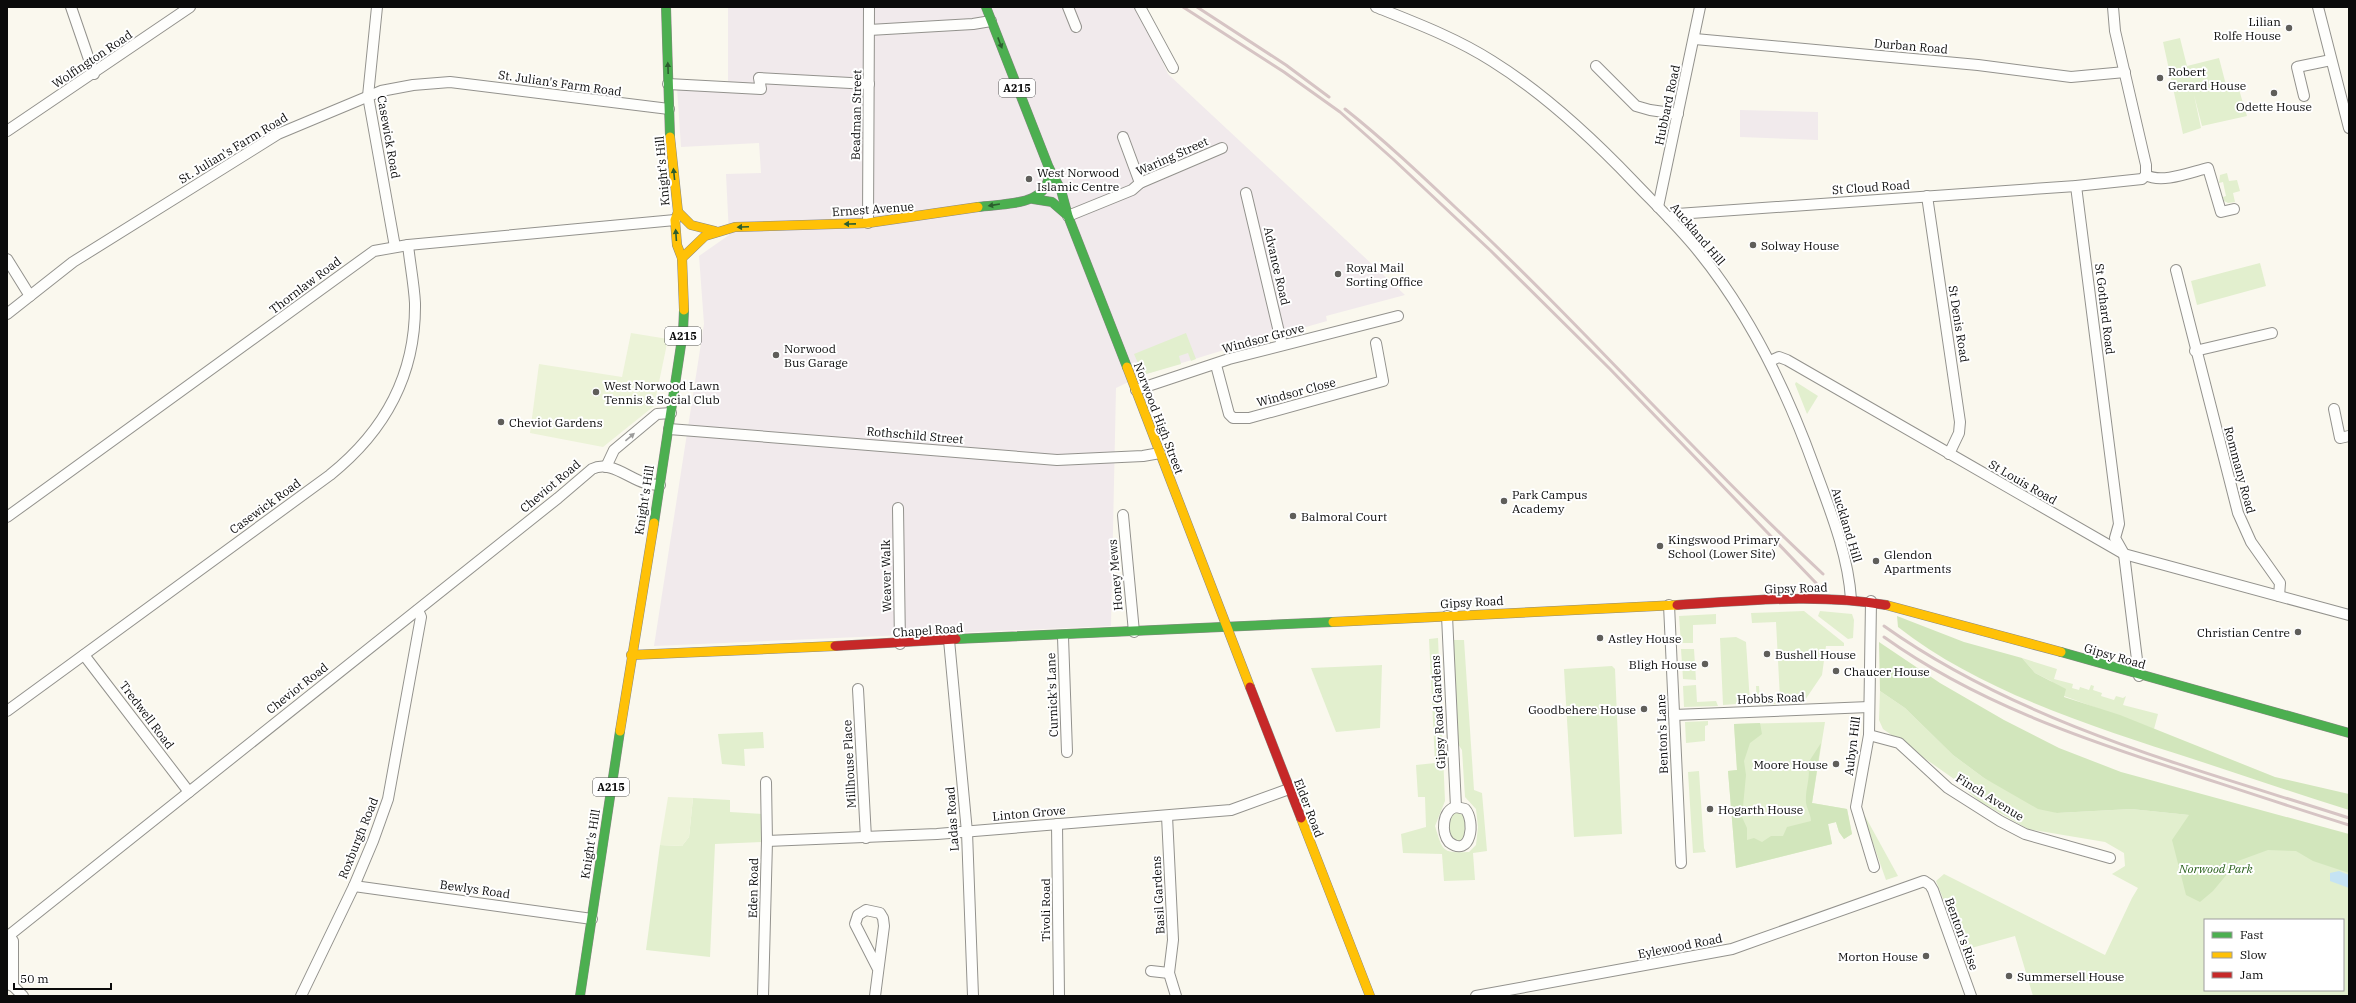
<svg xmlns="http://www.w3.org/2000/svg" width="2356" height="1003" font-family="'IBM Plex Serif',serif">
	<rect width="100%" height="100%" fill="#faf8ee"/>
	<g fill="#f1eaec">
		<path d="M728,7h410l30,67 237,221 -79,21 1,5 -113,32 -71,22 -27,13 -5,238 -457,20 50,-322 -5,-68 30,-21 -3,-61 35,-1 -2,-30 -78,4 -4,-60 51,1z"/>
		<path d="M1740,110l78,2v28l-78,-3z"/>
	</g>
	<g fill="#e2efce" fill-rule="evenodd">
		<path d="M2180,38l7,28 32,-8 7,27 11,-2 10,33 -45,10 -8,-31 7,33 -18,6 -20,-92z"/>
		<path d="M2227,173l2,8 8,-1 3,11 -7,2 2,9 -7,1 -4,-2 -1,-4 3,-1 -3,-14 -4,1 1,-8z"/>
		<path d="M2260,263l6,23 -69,19 -6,-24z"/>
		<path d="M1186,333l10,26 -5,2 -3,-8 -9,3 2,8 -38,11 -9,-21z"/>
		<path d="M1796,382l22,14 -11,18 -12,-30z"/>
		<path d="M1804,611l40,32v3h-18l-4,29 -19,28 -46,2 -1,-19h3l1,14 20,-1 -4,-77 -24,1 -1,-10z"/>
		<path d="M1820,611l32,3 2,6 -1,18 -5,1 -30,-23z"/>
		<path d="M1716,614v10l-23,1v18h-12l-2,-27z"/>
		<path d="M1736,637l10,5 4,61 -27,2 -3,-67z"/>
		<path d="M1438,638l7,163 -10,25c8,26 7,27 34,26l7,-7 2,-18 -2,-18 -11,-12 -3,-47 -4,-6 -6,-104h12l10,150 8,3 5,58 -14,2 2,27 -31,1 -2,-27 -39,-1 -2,-19 25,-7 -1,-30h-7l-2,-32 19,-2 -6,-124z"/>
		<path d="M1681,649h13l2,31 -13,-1z"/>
		<path d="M2022,658l35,11 -3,10 19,5 -1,4 7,2 1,-3 9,3 2,-5 3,1 -1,4 9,3 -1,3 13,4 2,-4 7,2 3,-2 -3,9 35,9 -4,15 -90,-33 -13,-15 -16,-8z"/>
		<path d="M1382,665l-2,63 -44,4 -25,-64z"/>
		<path d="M1612,666l3,3 7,165 -48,3 -10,-168z"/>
		<path d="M1696,685l1,17 19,-1 2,5 -34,1 -1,-21z"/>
		<path d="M1880,691l25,17 48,47 31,23 73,35 74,-4 58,6 160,28v153h-316l-18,-60 -51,14 -28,-69 8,-7 161,81 27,-57 6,-10 -26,-14 13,-8 -1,-13 -19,-11 -77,-13 -49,-28 -25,-22 -71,-50 -4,-9zM2205,920h138v70h-138z"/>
		<path d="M1708,721v4l-3,1v15l-19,2 -1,-21z"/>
		<path d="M1825,722l-13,81 35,6 5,25 -8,5 -5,-7 -3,-10 -8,2 4,20 -96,24 -8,-97 9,-1 -3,-46z"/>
		<path d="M763,732l1,16 -20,1 1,17 -23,-2 -4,-30z"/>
		<path d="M1699,771l5,77 2,4 -13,1 -5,-81z"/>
		<path d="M693,798l37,2v12l33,2 -1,28 -47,2 -5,113 -64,-7 14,-105 22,1 7,-9z"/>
		<path d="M1460,811l5,5 2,18 -4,7 -9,1c-5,-9 -6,-18 -4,-28z"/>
		<path d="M1865,816l33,60 -12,4 -22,-62z"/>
	</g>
	<g fill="#d2e6bc">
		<path d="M1897,616l67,26 58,16 13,15 31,16 -2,8 56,18 155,62 74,17v16c-52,-16 -104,-34 -156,-51 -97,-31 -214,-68 -295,-132z"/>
		<path d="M1879,642l61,41 64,37 55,28 62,24 228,62v39l-36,-12 -17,-10 -28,-1 -30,11 -25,30 -13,11 -14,-7 -14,-55 17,-25 -58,-6 -74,4 -19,-4 -54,-31 -31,-23 -48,-47 -25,-17z"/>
		<path d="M1760,723l2,11 -12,9 -6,18 2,14 -4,42 5,11v12l7,-2 8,4 9,-6h12l4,-9 24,-6c0,-6 -4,-12 -5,-18 -1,-15 5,-24 2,-40l13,-20 -9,60 35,6 5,25 -8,5 -5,-7 -3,-10 -8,2 4,20 -96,24 -8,-97 9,-1 -3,-46z"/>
	</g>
	<g fill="#ecf3d8">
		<path d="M631,333l37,6 -14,67 -51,41 -73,-14 9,-69 83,13z"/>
		<path d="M668,797l25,1 -4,39 -7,9 -22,-1z"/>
	</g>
	<path fill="#c5e3f3" d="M2339,871l10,4v13l-19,-7v-8z"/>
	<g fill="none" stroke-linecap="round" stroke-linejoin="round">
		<g stroke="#93928d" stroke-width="12">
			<g id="street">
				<path d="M71,7l23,67"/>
				<path d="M377,7l-9,89 27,151"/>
				<path d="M1068,7l8,20"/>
				<path d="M1140,7l33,61"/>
				<path d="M1376,7c40,16 80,31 116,54 53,33 99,76 142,121 22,23 45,45 65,70 52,64 88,139 116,217 15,41 33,85 36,130"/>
				<path d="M2318,7l31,121"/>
				<path d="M869,30l104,-6 18,-3"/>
				<path d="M1695,39l283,26 93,12 54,-5"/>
				<path d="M1596,66l40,40 14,4 28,4"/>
				<path d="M668,84l93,5 -2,-11 110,6"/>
				<path d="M2304,96l-7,-29 34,-7"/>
				<path d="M7,131l183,-124"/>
				<path d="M1123,137l17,46"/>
				<path d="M2146,175c16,9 45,-3 62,-7l13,44 13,-3"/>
				<path d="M2076,186l43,338 -4,14 9,16 15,122"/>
				<path d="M1246,193l36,152"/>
				<path d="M1927,196l33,226 -1,11 -10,21"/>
				<path d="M1658,207l42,-200"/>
				<path d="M1068,216l64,-26 8,-7 82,-35"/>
				<path d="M1669,218l8,-4 399,-28 66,-7 4,-4v-10l-31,-134 -2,-24"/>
				<path d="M868,223l1,-216"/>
				<path d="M7,259l23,37"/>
				<path d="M2176,270l62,243 13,29 29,41 -1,13"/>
				<path d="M7,314l66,-52 205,-128 103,-43 32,-6 37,-3 219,27"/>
				<path d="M2195,351l77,-18"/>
				<path d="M1770,361l9,-4 8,3 337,194 225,61"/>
				<path d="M1216,365l13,49 4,4h16l134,-37 -7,-38"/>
				<path d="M1136,390l93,-31 169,-43"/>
				<path d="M2334,409l6,29 9,-2"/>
				<path d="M669,429l388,31 86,-4 17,-3"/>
				<path d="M606,467l8,-17 43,-36 14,-1"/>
				<path d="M898,508l2,136"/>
				<path d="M1123,515l11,117"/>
				<path d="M7,517l367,-266 34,-6 267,-25"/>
				<path d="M1871,601l-2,134 -13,72 18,60"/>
				<path d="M1669,605l12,258"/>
				<path d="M1447,616l9,191"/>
				<path d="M1063,637l4,115"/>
				<path d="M949,640l18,192 6,164"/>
				<path d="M84,655l105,137"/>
				<path d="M858,689l8,149"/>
				<path d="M7,711l323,-236c55,-44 86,-100 85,-172 -1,-19 -5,-39 -7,-58"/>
				<path d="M1674,715l195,-8"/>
				<path d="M1869,735l30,8 49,45 52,33 25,13 85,24"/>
				<path d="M1456,807l9,2c11,12 6,50 -16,33 -8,-9 -7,-32 7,-35z"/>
				<path d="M1167,816l6,124 -4,33 7,23"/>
				<path d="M1057,824l2,172"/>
				<path d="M767,841l170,-7 294,-24 58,-21"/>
				<path d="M354,886l238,33"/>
				<path d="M9,935l4,6v45"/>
				<path d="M7,937l551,-439 34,-29c18,-9 36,9 53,14 4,2 10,1 15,2"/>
				<path d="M1151,971l18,2"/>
				<path d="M7,984l6,2 10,10"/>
				<path d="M301,996l53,-110 19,-45 15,-42 33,-182 -3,-7"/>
				<path d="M763,996l4,-155 -1,-59"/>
				<path d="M875,996l9,-70 -1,-8 -3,-5 -14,-3 -8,5 -3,9 23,45"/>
				<path d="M1476,996l256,-47 192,-68 6,4 3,5 38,106"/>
			</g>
		</g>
		<g stroke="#898884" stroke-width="10">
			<g id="fast">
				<path d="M666,7l4,130"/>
				<path d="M1049,168l12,22 7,26 59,151"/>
				<path d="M1033,199l19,3 15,13"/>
				<path d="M978,207c28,-4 74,0 71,-39l-63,-161"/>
				<path d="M654,523l29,-191 1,-22"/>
				<path d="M956,639l377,-17"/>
				<path d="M2061,652l288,81"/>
				<path d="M580,996l40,-265"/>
			</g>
		</g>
		<g stroke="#898884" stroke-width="10">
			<g id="slow">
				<path d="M670,137l8,75 -3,8 2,25 5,13 2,52"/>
				<path d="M678,212l13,13 24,6"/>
				<path d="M682,258l23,-22 30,-9 133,-4 110,-16"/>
				<path d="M1127,367l123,320"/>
				<path d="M1886,605l175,47"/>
				<path d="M1333,622l344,-17"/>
				<path d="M631,655l204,-9"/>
				<path d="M620,731l34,-208"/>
				<path d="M1301,818l69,178"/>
			</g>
		</g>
		<g stroke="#898884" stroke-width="10">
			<g id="jam">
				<path d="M1677,605c69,-4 140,-12 209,0"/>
				<path d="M835,646l121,-7"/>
				<path d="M1250,687l51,131"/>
			</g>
		</g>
		<use href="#street" stroke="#fefefc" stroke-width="10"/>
		<use href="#fast" stroke="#4caf50" stroke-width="9"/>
		<use href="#slow" stroke="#ffc107" stroke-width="9"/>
		<use href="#jam" stroke="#c62828" stroke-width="9"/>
		<g stroke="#d6c4c4" stroke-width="3">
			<path d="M1183,7l101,65 56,40 53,47 98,92 119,118 206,214"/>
			<path d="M1197,7l89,58 43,32"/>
			<path d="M1345,109c39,31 74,64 110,98 127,118 241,249 368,367"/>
			<path d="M1884,626c138,98 306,141 465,192"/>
			<path d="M1884,637c91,65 196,101 301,135 55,18 109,36 164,53"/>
		</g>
	</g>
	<defs><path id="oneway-solid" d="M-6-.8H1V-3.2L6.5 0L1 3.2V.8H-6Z"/></defs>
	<g fill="#2c5d2e">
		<use href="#oneway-solid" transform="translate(1000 43) rotate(69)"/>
		<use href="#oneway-solid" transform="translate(668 68) rotate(-92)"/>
		<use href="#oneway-solid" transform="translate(674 174) rotate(-96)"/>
		<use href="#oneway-solid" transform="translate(994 205) rotate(171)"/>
		<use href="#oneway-solid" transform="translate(850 224) rotate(179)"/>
		<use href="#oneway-solid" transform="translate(743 227) rotate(178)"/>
		<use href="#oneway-solid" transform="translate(676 235) rotate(-94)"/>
	</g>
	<use fill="#9d9d9c" href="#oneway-solid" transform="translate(630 437) rotate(-40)"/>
	<g fill="#5f5e5a" stroke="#fff" stroke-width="1.5">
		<circle cx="2289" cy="28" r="4"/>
		<circle cx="2160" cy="78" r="4"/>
		<circle cx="2274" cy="93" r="4"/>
		<circle cx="1029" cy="179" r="4"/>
		<circle cx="1753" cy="245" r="4"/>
		<circle cx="1338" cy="274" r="4"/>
		<circle cx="776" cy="355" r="4"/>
		<circle cx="596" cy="392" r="4"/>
		<circle cx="501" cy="422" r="4"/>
		<circle cx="1504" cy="501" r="4"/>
		<circle cx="1293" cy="516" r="4"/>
		<circle cx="1660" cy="546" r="4"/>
		<circle cx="1876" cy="561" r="4"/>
		<circle cx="2298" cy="632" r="4"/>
		<circle cx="1600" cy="638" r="4"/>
		<circle cx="1767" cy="654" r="4"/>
		<circle cx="1705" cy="664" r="4"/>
		<circle cx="1836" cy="671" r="4"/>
		<circle cx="1644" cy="709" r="4"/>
		<circle cx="1836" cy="764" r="4"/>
		<circle cx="1710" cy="809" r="4"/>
		<circle cx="1926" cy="956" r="4"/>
		<circle cx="2009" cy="976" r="4"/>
	</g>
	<g text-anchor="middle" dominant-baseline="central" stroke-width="4" stroke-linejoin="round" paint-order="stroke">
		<g fill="#fff" stroke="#545454" stroke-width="1">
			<rect x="999" y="79" width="36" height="18" rx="3"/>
			<rect x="665" y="327" width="36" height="18" rx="3"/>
			<rect x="593" y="778" width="36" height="18" rx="3"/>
		</g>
		<g font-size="11" font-weight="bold" fill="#0b0b0b">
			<text x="1017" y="88">A215</text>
			<text x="683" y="336">A215</text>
			<text x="611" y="787">A215</text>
		</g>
		<g font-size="12" fill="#0b0b0b" stroke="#fff" text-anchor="start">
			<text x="2281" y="21" text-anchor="end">Lilian<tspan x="2281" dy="14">Rolfe House</tspan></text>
			<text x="2168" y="71">Robert<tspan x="2168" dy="14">Gerard House</tspan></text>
			<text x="2274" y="106" text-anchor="middle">Odette House</text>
			<text x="1037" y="172">West Norwood<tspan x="1037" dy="14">Islamic Centre</tspan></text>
			<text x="1761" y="245">Solway House</text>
			<text x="1346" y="267">Royal Mail<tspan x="1346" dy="14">Sorting Office</tspan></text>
			<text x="784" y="348">Norwood<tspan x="784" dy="14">Bus Garage</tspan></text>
			<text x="604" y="385">West Norwood Lawn<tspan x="604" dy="14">Tennis &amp; Social Club</tspan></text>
			<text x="509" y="422">Cheviot Gardens</text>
			<text x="1512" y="494">Park Campus<tspan x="1512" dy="14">Academy</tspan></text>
			<text x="1301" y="516">Balmoral Court</text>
			<text x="1668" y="539">Kingswood Primary<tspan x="1668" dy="14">School (Lower Site)</tspan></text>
			<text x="1884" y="554">Glendon<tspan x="1884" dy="14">Apartments</tspan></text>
			<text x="2290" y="632" text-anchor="end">Christian Centre</text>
			<text x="1608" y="638">Astley House</text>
			<text x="1775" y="654">Bushell House</text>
			<text x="1697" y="664" text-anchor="end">Bligh House</text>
			<text x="1844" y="671">Chaucer House</text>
			<text x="1636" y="709" text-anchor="end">Goodbehere House</text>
			<text x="1828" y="764" text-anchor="end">Moore House</text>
			<text x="1718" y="809">Hogarth House</text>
			<text x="1918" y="956" text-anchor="end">Morton House</text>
			<text x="2017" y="976">Summersell House</text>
		</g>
		<g font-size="12" fill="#0b0b0b" stroke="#fff">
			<text transform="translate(1911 46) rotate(5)">Durban Road</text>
			<text transform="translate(92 59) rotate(-34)">Wolfington Road</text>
			<text transform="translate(560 83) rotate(8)">St. Julian's Farm Road</text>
			<text transform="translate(1667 105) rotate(-78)">Hubbard Road</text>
			<text transform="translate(856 115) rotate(-89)">Beadman Street</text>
			<text transform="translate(389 137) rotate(80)">Casewick Road</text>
			<text transform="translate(233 148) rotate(-31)">St. Julian's Farm Road</text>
			<text transform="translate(1172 156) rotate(-24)">Waring Street</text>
			<text transform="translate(662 171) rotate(-95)">Knight's Hill</text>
			<text transform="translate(1871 187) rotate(-4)">St Cloud Road</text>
			<text transform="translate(873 209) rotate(-4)">Ernest Avenue</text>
			<text transform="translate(1698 234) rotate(50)">Auckland Hill</text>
			<text transform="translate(1277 266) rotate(77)">Advance Road</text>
			<text transform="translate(305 285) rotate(-37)">Thornlaw Road</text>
			<text transform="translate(2105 309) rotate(83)">St Gothard Road</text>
			<text transform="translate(1959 324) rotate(81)">St Denis Road</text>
			<text transform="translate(1263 338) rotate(-15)">Windsor Grove</text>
			<text transform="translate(1296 392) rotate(-15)">Windsor Close</text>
			<text transform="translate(1159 418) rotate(69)">Norwood High Street</text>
			<text transform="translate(915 435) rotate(5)">Rothschild Street</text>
			<text transform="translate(2240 470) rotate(75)">Rommany Road</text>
			<text transform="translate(2023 482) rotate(30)">St Louis Road</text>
			<text transform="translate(550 486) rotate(-40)">Cheviot Road</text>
			<text transform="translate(644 500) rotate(-81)">Knight's Hill</text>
			<text transform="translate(265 506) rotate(-36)">Casewick Road</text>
			<text transform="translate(1847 525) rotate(73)">Auckland Hill</text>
			<text transform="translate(1115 575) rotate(-95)">Honey Mews</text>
			<text transform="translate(886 576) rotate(-91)">Weaver Walk</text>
			<text transform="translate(1796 588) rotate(-2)">Gipsy Road</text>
			<text transform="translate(1472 602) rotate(-3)">Gipsy Road</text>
			<text transform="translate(928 630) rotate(-4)">Chapel Road</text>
			<text transform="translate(2115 656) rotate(16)">Gipsy Road</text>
			<text transform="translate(297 688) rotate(-38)">Cheviot Road</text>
			<text transform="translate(1052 695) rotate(-92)">Curnick's Lane</text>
			<text transform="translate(1771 698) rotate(-2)">Hobbs Road</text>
			<text transform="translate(1438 712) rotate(-93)">Gipsy Road Gardens</text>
			<text transform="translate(147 715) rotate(53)">Tredwell Road</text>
			<text transform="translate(1662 734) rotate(-92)">Benton's Lane</text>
			<text transform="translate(1852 746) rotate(-83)">Aubyn Hill</text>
			<text transform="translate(849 764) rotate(-93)">Millhouse Place</text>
			<text transform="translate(1990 797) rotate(32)">Finch Avenue</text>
			<text transform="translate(1309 808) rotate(69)">Elder Road</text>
			<text transform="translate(1029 813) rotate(-5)">Linton Grove</text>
			<text transform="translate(952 819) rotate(-94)">Ladas Road</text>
			<text transform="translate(358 838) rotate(-68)">Roxburgh Road</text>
			<text transform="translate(590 844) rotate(-81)">Knight's Hill</text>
			<text transform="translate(753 888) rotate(-89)">Eden Road</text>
			<text transform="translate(475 889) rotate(8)">Bewlys Road</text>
			<text transform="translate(1158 895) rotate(-93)">Basil Gardens</text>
			<text transform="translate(1045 910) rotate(-90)">Tivoli Road</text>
			<text transform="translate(1962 934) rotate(70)">Benton's Rise</text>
			<text transform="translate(1680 946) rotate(-11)">Eylewood Road</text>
		</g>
		<g font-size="12" font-style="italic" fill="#2a611d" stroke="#fff">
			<text x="2216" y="868">Norwood Park</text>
		</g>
	</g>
	<rect width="2356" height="1003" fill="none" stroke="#0b0b0b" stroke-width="16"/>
	<rect x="2204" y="919" width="140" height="72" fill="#ffffff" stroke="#9d9d9d"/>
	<rect x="2212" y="932" width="20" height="6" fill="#4caf50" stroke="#9d9d9d"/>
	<text x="2240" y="939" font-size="12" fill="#0b0b0b">Fast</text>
	<rect x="2212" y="952" width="20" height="6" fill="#ffc107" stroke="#9d9d9d"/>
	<text x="2240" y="959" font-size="12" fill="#0b0b0b">Slow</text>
	<rect x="2212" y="972" width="20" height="6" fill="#c62828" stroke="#9d9d9d"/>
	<text x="2240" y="979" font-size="12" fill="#0b0b0b">Jam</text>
	<path d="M14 983v6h97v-6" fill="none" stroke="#0b0b0b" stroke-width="2"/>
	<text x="20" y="983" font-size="12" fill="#0b0b0b" stroke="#ffffff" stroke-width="3" paint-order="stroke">50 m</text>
</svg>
